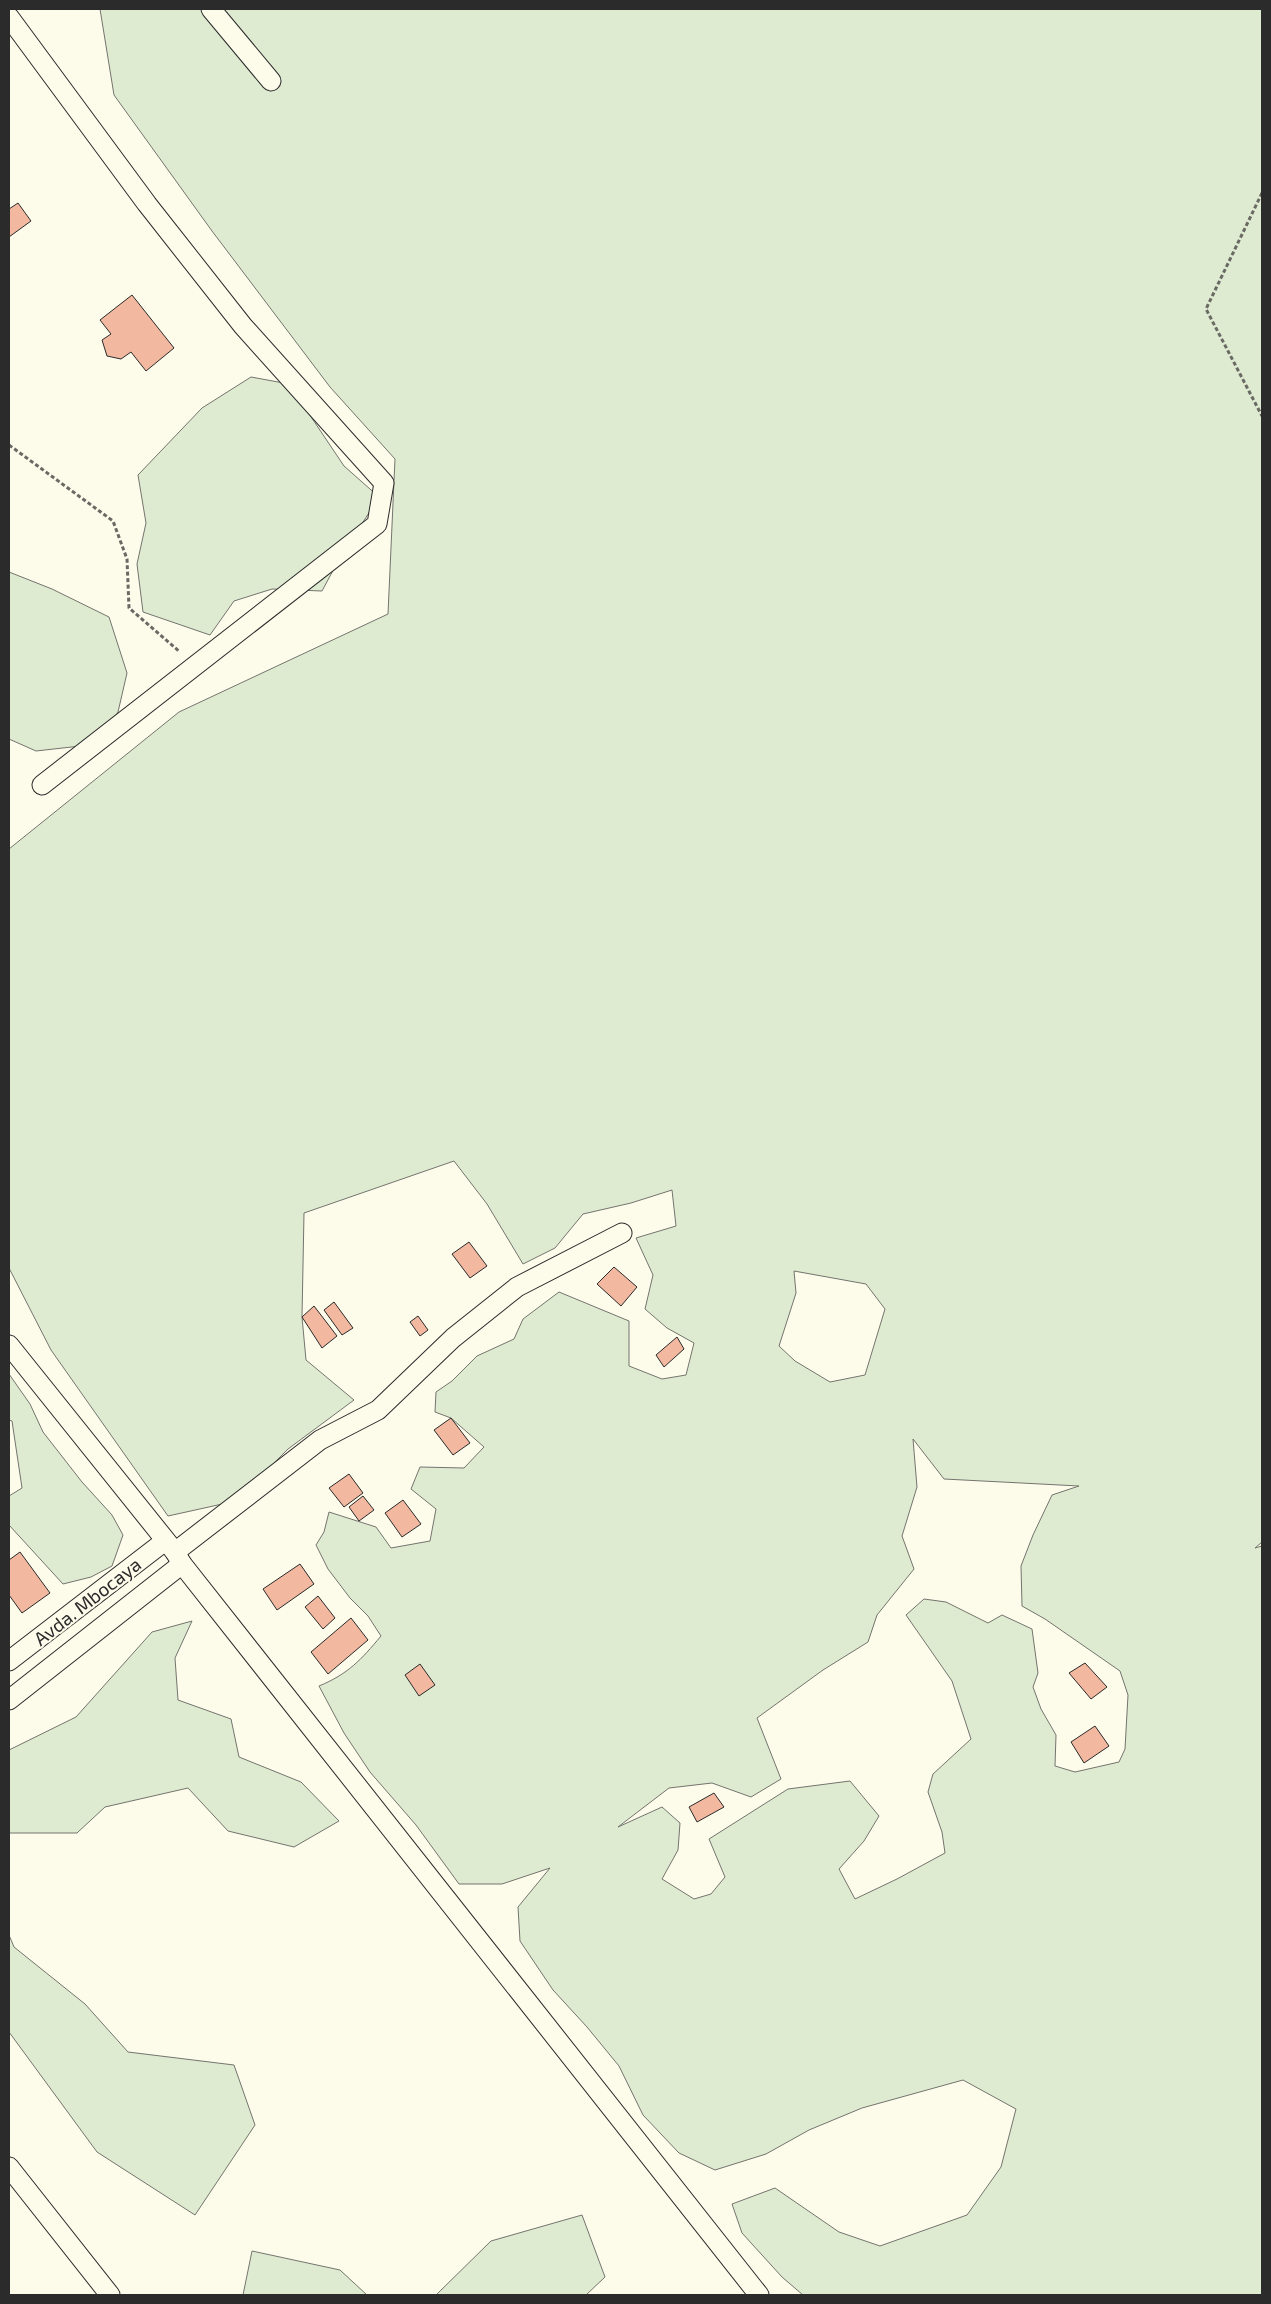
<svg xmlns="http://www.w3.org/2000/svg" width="1271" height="2304" font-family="'Exo 2',sans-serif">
	<rect width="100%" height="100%" fill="#fdfbea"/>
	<g fill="#deebd1" stroke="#74746e" fill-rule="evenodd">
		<path d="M100,9h1162v1533l-7,6 7,-2v749h-459l-21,-18 -40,-44 -10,-29 43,-16 64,44 41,14 87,-31 34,-48 15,-58 -53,-29 -101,28 -53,22 -43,24 -51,16 -36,-17 -36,-38 -24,-49 -32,-39 -34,-37 -33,-49 -2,-34 32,-39 -48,16h-43l-43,-59 -46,-53 -26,-39 -25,-47c29,-12 42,-26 62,-50l-13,-20 -18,-18 -22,-29 -12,-24 8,-13 5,-20 47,15 15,21 39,-7 6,-32 -25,-20 9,-22 44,1 20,-21 -33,-29 -16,-6 1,-20 16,-11 25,-25 37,-17 9,-20 36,-27 70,29v45l33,13 24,-4 8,-32 -27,-15 -22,-19 8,-34 -17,-37 40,-12 -4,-36 -41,13 -48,11 -28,34 -32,16 -36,-60 -33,-43 -150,52 -2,104 4,43 48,40 -66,49 -52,52 -68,15 -117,-166 -42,-82v-419l170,-137 209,-98 7,-155 -65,-72 -118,-156 -98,-136zM794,1271l72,13 19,25 -20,66 -35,7 -35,-21 -16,-15 17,-53zM913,1439l31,40 135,7 -27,9 -19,40 -12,31 1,40 23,13 75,52 8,24 -3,54 -6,13 -44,10 -20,-6 1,-31 -15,-26 -8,-22 5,-14 -6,-44 -30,-14 -14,8 -42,-21 -22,-3 -18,16 46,66 19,58 -38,35 -5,18 14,40 3,21 -48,26 -42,20 -16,-30 25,-28 15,-25 -29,-35 -62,8 -79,50 16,38 -14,17 -17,5 -32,-20 16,-29 2,-27 -18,-16 -44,20 51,-39 43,-5 39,14 30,-18 -24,-61 66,-48 45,-28 9,-27 37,-46 -12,-33 15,-49z"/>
		<path d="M251,377l38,7 55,82 35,31 -42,66 -15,28 -50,-2 -38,12 -24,34 -67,-23 -6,-48 9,-41 -8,-48 64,-67z"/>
		<path d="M9,572l43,17 57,28 18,56 -9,39 -20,32 -62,7 -27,-12z"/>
		<path d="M9,1374l21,30 13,28 39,50 30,33 11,20 -11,31 -21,11 -28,7 -54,-59v-29l13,-8 -10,-67 -3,-1z"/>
		<path d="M192,1621l-17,37 3,42 53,19 8,38 62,25 38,39 -45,26 -66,-16 -40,-43 -83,19 -28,26h-68v-83l67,-33 76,-85z"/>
		<path d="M9,1935l5,12 71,57 43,48 106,13 21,60 -60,90 -98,-63 -88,-120z"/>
		<path d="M582,2215l23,62 -19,18h-150l55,-54z"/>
		<path d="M252,2251l88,19 27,25h-124z"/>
	</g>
	<g fill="#f2b8a0" stroke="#2b2b2b">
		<path d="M18,203l13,18 -22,16v-28z"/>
		<path d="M132,295l42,53 -28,23 -15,-19 -10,7 -14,-3 -5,-16 9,-6 -11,-14z"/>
		<path d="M469,1242l18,24 -17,12 -18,-24z"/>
		<path d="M614,1267l23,20 -16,19 -24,-22z"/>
		<path d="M334,1302l19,26 -11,7 -18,-25z"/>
		<path d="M314,1306l23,30 -15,12 -20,-31z"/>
		<path d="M418,1316l10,14 -8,6 -10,-14z"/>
		<path d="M677,1337l7,12 -20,18 -8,-12z"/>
		<path d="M451,1418l19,25 -17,12 -19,-25z"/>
		<path d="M349,1474l14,19 -19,14 -15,-19z"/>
		<path d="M363,1496l11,14 -15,11 -10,-14z"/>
		<path d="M403,1500l18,24 -19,13 -17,-24z"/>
		<path d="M20,1552l30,41 -28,20 -13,-18v-35z"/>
		<path d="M300,1564l14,20 -37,26 -14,-21z"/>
		<path d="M318,1596l17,22 -12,11 -18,-22z"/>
		<path d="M351,1618l17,22 -40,34 -17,-22z"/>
		<path d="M1085,1663l22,24 -16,12 -22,-26z"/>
		<path d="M420,1664l15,21 -16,11 -14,-21z"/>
		<path d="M1095,1726l14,20 -25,17 -13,-21z"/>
		<path d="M714,1793l10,14 -27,15 -8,-15z"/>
	</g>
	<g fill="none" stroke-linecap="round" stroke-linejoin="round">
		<g stroke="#2b2b2b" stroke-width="21">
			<g id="street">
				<path d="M211,9l60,72"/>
				<path d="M9,17l138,187 96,122 141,157 -7,41 -335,261"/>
				<path d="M9,1345l166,207 7,12 577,731"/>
				<path d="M175,1552l145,-112 58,-30 75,-72 64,-51 105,-54"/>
				<path d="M9,1661l156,-120"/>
				<path d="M9,1700l173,-136"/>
				<path d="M9,2167l101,128"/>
			</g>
		</g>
		<g stroke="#6a6964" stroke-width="3" stroke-dasharray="4 2.5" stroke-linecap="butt">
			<path d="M1262,193l-56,116 56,107"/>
			<path d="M9,445l104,76 14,38 2,49 51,44"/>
		</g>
		<use href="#street" stroke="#fdfbea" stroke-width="19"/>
	</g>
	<g text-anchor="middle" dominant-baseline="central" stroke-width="4" stroke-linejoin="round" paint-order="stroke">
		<g font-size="19" fill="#2b2b2b" stroke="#fdfbea">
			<text transform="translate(87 1601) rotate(-38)">Avda. Mbocaya</text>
		</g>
	</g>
	<rect width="1271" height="2304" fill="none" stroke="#2b2b2b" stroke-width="20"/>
</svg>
